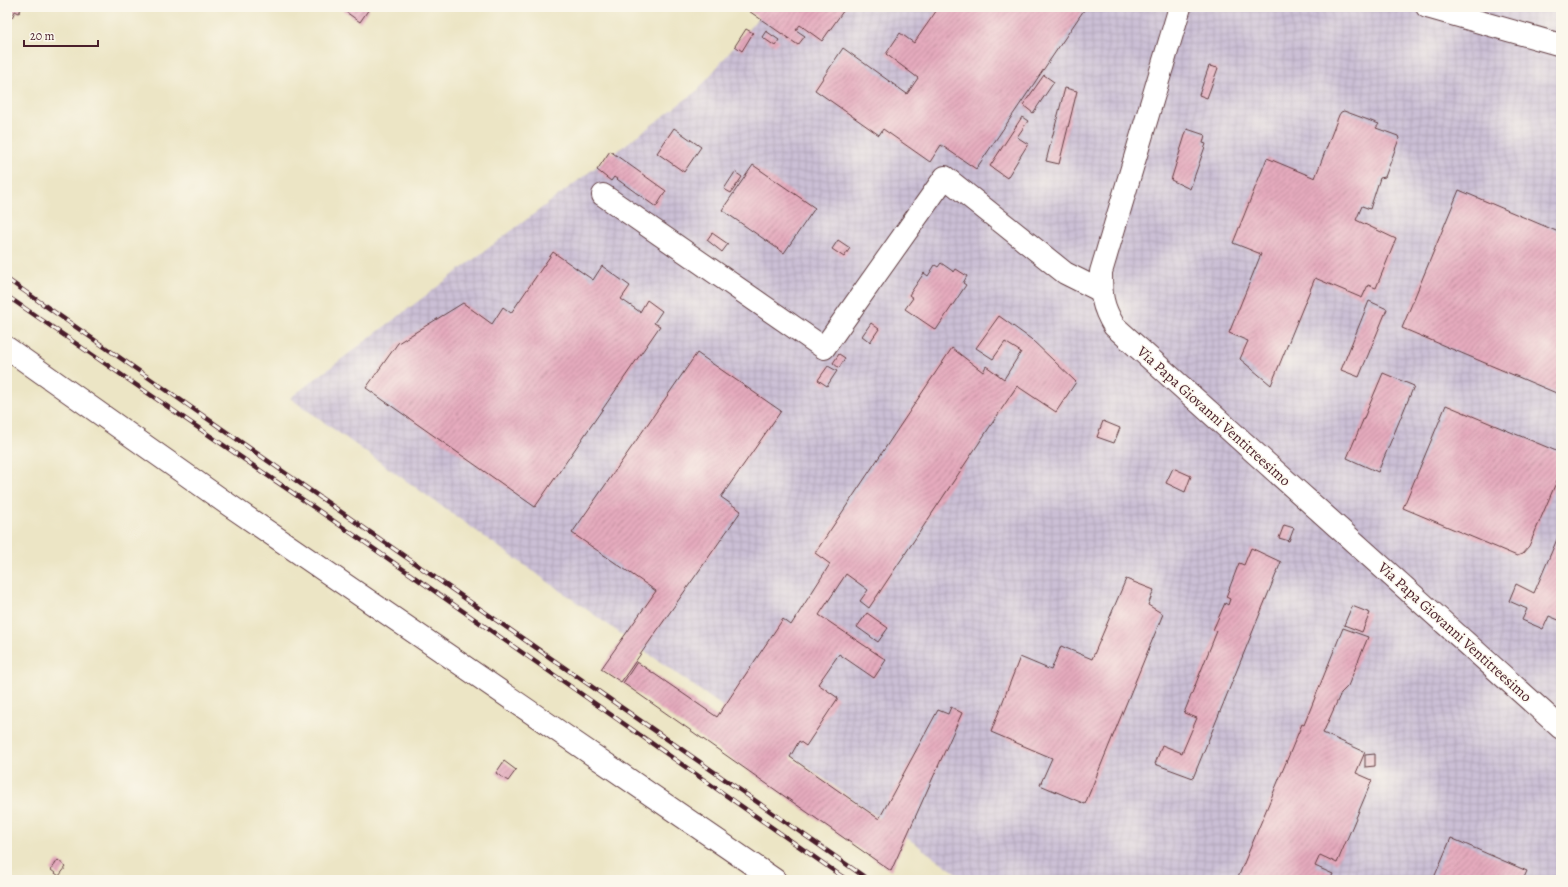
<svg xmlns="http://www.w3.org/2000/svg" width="1568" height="887" font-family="Alegreya,serif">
	<defs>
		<pattern id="industrial-grid" width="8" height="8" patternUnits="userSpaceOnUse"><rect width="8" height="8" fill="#cbbfd5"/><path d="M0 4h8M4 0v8" fill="none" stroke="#b0a4b7"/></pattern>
		<pattern id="building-hatch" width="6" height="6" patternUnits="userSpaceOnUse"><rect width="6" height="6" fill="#e5aabd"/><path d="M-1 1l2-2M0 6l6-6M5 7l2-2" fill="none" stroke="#bc8a9a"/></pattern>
	</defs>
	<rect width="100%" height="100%" fill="#fbf7ec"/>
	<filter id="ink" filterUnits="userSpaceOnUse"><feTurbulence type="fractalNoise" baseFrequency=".025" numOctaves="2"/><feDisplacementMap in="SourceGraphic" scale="8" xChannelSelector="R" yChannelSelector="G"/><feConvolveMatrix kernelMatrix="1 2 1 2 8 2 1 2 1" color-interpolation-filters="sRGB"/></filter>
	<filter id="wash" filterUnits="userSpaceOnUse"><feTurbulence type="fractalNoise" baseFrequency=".012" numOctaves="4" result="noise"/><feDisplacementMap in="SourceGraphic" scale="16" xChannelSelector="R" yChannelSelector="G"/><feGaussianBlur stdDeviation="0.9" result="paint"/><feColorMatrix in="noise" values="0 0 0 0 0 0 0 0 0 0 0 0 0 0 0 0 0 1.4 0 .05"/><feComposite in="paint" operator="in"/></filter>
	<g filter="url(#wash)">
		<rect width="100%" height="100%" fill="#ece5c5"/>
		<path fill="url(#industrial-grid)" d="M767,7h794v873h-595l-676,-482 408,-308z"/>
		<g id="blocks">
			<g fill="url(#building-hatch)">
				<path d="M7,7h15l-3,6 -4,-2 -3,7 -5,-2z"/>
				<path d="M339,7h28l2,2 -9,13z"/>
				<path d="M747,7h99l-24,34 -22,-16 -4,5 9,6 -7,9 -52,-36z"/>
				<path d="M939,7h147l-110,162 -35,-24 -11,17 -47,-33 -4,6 -64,-45 28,-42 64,46 11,-16 -32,-24 14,-21 14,10z"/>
				<path d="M746,29l7,4 -11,18 -7,-5z"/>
				<path d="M766,31l13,9 -4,6 -13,-9z"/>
				<path d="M1209,66l9,2 -11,30 -8,-3z"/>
				<path d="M1044,75l10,7 -21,31 -10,-8z"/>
				<path d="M1065,88l12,3 -18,73 -13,-3z"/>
				<path d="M1344,111l35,13 -3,4 22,8 1,3 -14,38 -5,1 -10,31 -8,-3 -6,14 40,19 -20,49 -8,-3 -6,13 -47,-20 -44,107 -31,-26 8,-18 -19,-8 32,-79 -28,-11 34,-85 48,20 24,-63 2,-3z"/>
				<path d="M1022,117l6,4 -11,16 11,7 -21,34 -17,-12z"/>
				<path d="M674,128l27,19 -17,25 -27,-19z"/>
				<path d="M1187,129l18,6 -2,8 3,1 -16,45 -19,-9z"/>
				<path d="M610,151l56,40 -10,16 -42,-30 -3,4 -14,-11z"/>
				<path d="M753,165l62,43 -31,45 -62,-43z"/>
				<path d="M735,172l7,5 -11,16 -7,-4z"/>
				<path d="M1459,190l102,43v162l-159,-67z"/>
				<path d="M712,233l16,11 -6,8 -15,-12z"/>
				<path d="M838,240l12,8 -6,9 -12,-8z"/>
				<path d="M553,252l40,28 9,-14 28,20 -9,13 19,13 7,-12 15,11 -8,12 6,3 -125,181 -169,-119 32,-45 65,-40 29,21 11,-17 8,6z"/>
				<path d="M941,263l13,9 2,-3 11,7 -4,7 3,2 -30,45 -31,-21 8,-11 -4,-3 15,-22 4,3 7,-11 3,2z"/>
				<path d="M1369,301l18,8 -28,68 -18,-7z"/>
				<path d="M999,316l32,23 45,43 -20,30 -39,-26 -148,222 -9,-7 8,-11 -22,-16 -27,41 67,45 -12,18 -35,-24 -21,30 20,14 -32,48 -7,-5 -9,16 89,62 59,-109 10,4 3,-7 11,6 -71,158 -268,-188 14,-21 80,55 66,-98 8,6 39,-61 -15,-11 137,-205 31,24 3,-6 18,13 17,-27 -16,-10 -12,17 -17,-11z"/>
				<path d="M871,323l8,6 -9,13 -8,-6z"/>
				<path d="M697,353l84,58 -60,86 20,14 -120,171 -20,-13 55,-78 -84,-58z"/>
				<path d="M839,354l6,4 -6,10 -6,-5z"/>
				<path d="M828,366l9,5 -10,15 -9,-6z"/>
				<path d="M1383,373l31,13 -36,86 -31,-14z"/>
				<path d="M1446,405l115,48v18l-32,75 -7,8 -5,2 -114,-48z"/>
				<path d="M1103,421l17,7 -6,15 -17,-6z"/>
				<path d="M1173,468l18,8 -6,16 -19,-9z"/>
				<path d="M1284,525l10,3 -5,13 -10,-3z"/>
				<path d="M1561,530v91l-12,-5 -6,13 -21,-9 5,-11 -18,-8 7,-17 18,9z"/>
				<path d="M1251,548l30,14 -88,216 -38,-14 7,-19 20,8 15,-35 -13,-5 33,-82 -4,-1 12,-27 3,2 2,-6 -4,-2 13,-34 5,2z"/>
				<path d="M1126,579l28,11 -6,15 15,9 -78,190 -45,-19 12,-27 -61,-26 29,-75 31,13 10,-24 31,13z"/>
				<path d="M1352,606l18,7 -8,19 -18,-7z"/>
				<path d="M867,613l21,15 -10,14 -21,-15z"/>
				<path d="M1343,628l25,9 -20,49 -7,7 -18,40 42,19 -9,21 16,7 -35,83 -17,-8 -5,11 18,8 -3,6h-93l65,-156 2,1z"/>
				<path d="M1375,754v12l-10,1v-12z"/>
				<path d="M504,761l12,9 -8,11 -12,-8z"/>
				<path d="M1451,838l76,33 -4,9h-90z"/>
				<path d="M58,860l8,7 -7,9 -8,-6z"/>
			</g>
		</g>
	</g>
	<g filter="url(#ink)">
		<use href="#blocks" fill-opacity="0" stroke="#623d42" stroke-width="1"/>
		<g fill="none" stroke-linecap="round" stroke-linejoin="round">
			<g stroke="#623d42" stroke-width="24">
				<g id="minor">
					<path d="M1180,7l-79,265c0,23 1,34 13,54l447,402"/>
					<path d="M603,195l221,153 121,-171 120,96 36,18"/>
					<path d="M7,348l222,157 546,375"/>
				</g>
			</g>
			<g stroke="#623d42" stroke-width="24">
				<path id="major" d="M1427,7l134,38"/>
			</g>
			<use href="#minor" stroke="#fff" stroke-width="22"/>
			<use href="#major" stroke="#fff" stroke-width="22"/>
			<g stroke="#4a1f2b" stroke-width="4.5">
				<g id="rail">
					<path d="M7,279l862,601"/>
					<path d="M7,296l363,250 477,334"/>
				</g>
			</g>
			<use href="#rail" stroke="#fbf7ec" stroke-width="3" stroke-dasharray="9" stroke-linecap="butt"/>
		</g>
	</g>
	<g text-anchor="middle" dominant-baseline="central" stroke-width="3" stroke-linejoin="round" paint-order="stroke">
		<g font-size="15" fill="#4a1f2b" stroke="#fbf7ec">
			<text transform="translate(1214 416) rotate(42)">Via Papa Giovanni Ventitreesimo</text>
			<text transform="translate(1455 632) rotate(42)">Via Papa Giovanni Ventitreesimo</text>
		</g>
	</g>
	<rect width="1568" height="887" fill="none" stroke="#fbf7ec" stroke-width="24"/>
	<path d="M24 40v6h74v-6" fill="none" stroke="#4a1f2b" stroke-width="2"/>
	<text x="30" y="40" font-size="12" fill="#4a1f2b" stroke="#fbf7ec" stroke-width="3" paint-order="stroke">20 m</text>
</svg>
